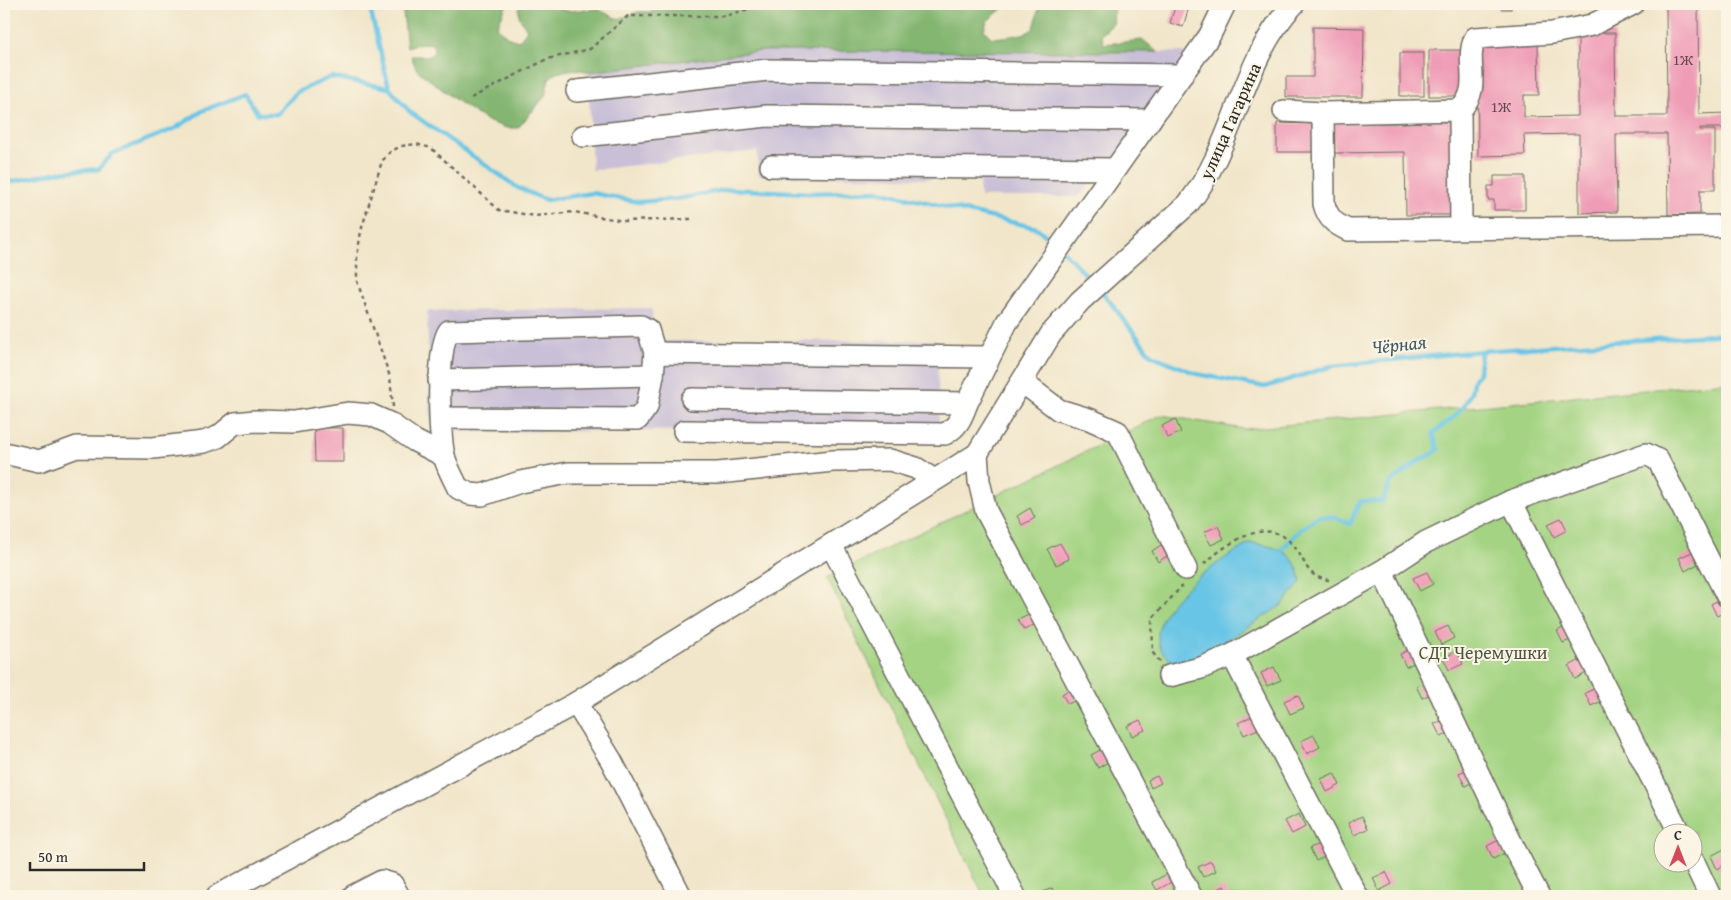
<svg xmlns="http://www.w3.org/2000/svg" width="1731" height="900" font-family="'Gentium Book Plus',serif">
	<rect width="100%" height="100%" fill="#fcf5e5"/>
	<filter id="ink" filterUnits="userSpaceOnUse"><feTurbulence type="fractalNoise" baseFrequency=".02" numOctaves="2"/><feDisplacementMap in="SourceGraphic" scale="10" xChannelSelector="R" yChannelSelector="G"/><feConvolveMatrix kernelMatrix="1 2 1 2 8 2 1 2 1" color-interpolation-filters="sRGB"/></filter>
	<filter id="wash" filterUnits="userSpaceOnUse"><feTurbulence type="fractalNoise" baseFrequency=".0096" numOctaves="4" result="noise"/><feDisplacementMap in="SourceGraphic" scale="20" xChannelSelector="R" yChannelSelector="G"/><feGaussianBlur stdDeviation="1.12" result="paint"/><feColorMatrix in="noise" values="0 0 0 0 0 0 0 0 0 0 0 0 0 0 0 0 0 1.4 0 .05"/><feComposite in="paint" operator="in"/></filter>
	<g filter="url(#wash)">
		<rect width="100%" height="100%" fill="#f1e6ca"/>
		<g fill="#c9bfd7">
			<path d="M762,51l422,1 -1,20 -78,97 -27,28h-98l-1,-17 -220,-5 -2,-24 -165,19 -4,-98z"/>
			<path d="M652,308l1,33 284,-1 2,89 -508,3 -4,-121z"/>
		</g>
		<path fill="#a4d483" stroke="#688057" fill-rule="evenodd" d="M1727,382v514h-743l-157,-318 334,-163 83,14zM1664,832h30v30h-30z"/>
		<path fill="#83b671" stroke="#57704e" d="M402,4h105l-10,23 12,11 10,3 8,-11 -8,-14v-8l4,-4h30l13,7 31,-2 21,10 20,-7h14l12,-8h344l-21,17 -3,9 8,8c9,-1 38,-2 42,-11 3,-6 3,-16 6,-23h60l14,6 -1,14 -12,11 3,9 39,-4 15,12 -396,-1 -174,21c-11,-5 -29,-2 -39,6l-4,18 -27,32h-11l-20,-7 -30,-20 -40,-31 -6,-14h20l3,-5 -1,-7 -11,-1 -15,4z"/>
		<path fill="#68c5e6" stroke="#4a7888" d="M1250,543c29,4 46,8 51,39l-19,23 -92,59c-12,0 -23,-3 -29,-15 -19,-40 60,-90 89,-106z"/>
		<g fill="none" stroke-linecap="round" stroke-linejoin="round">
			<g stroke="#68c5e6" stroke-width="4.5">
				<path d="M369,4l20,84"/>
				<path d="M4,183l56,-11 39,-3 13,-15 64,-26 26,-17 43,-17 13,20h19l20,-22 34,-15 58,11 21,24 108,76 28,12 46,-7 46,9 39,-3 52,-10 80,4 70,-2 158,37 17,15"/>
				<path d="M1064,252l29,30"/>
				<path d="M1100,289l51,66 46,19 68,13 67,-21 149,-15 246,-17"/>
				<path d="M1282,549l19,-20 19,-13 17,2 13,6 10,-23h23l7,-19c10,-6 18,-13 27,-20 7,-5 13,-5 21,-12l-5,-17c14,-10 28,-20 36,-36 6,-10 0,-14 10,-24l2,-22"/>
			</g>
		</g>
		<g id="blocks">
			<g fill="#ef9db7">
				<path d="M1176,4h14l-7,23 -13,-4z"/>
				<rect x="1501" y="4" width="10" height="5"/>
				<path d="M1666,4h32l1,110 28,-1v15h-27v2h15v60h-15v24l-32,1 -1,-81h-51l1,78 -38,1v-79l-55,1 1,20 -47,1 -1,-114h61l1,53h-15v22l54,-1v-83h37l1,83h51z"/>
				<path d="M1313,27l51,1 -1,69h-77v-20h27z"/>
				<rect x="1429" y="50" width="38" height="46"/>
				<rect x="1400" y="53" width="24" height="43"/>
				<path d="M1405,117h47l1,98h-47l-1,-63 -71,1v-30h71z"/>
				<path d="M1277,123l42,1v28h-42z"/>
				<path d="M1494,176h31v34h-31v-10h-6v-14h6z"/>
				<path d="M1175,419l6,13 -13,6 -6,-12z"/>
				<path d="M314,428h29v34h-28z"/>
				<path d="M1030,508l5,10 -13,7 -5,-9z"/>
				<path d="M1561,518l6,12 -13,7 -6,-13z"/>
				<path d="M1218,526l6,13 -13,6 -7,-13z"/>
				<path d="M1060,543l9,16 -13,6 -9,-16z"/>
				<path d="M1161,545l6,11 -9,6 -6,-11z"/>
				<path d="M1692,552l6,12 -13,7 -6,-13z"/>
				<path d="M1427,572l6,12 -13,7 -7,-13z"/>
				<path d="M1724,597l3,14 -10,5 -6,-12z"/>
				<path d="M1033,613l5,10 -14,7 -6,-10z"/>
				<path d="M1571,624l6,13 -14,6 -6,-12z"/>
				<path d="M1448,626l6,12 -13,7 -6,-13z"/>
				<path d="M1413,648l6,12 -13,7 -6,-13z"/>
				<path d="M1457,651l6,13 -14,6 -6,-12z"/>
				<path d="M1582,659l6,13 -13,7 -6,-13z"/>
				<path d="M1274,667l7,13 -14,6 -6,-13z"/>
				<path d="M1429,679l6,13 -13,6 -6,-12z"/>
				<path d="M1598,687l6,13 -13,6 -6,-13z"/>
				<path d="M1072,688l6,11 -10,5 -6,-10z"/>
				<path d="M1298,695l6,13 -14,6 -6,-13z"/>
				<path d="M1252,716l6,13 -14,6 -6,-12z"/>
				<path d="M1448,718l6,13 -13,6 -7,-13z"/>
				<path d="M1140,720l5,10 -13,6 -5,-10z"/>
				<path d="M1314,735l6,12 -13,7 -6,-13z"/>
				<path d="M1106,747l7,12 -15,9 -7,-13z"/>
				<path d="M1473,767l6,12 -14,7 -6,-13z"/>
				<path d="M1334,773l6,12 -13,7 -6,-13z"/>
				<path d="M1157,776l4,7 -10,5 -3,-8z"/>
				<path d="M1299,814l6,13 -13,7 -7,-13z"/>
				<path d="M1362,816l6,13 -14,6 -6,-12z"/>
				<path d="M1501,839l6,13 -14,7 -6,-13z"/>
				<path d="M1324,842l6,12 -14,7 -6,-13z"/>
				<path d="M1724,849l3,15 -10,5 -6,-13z"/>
				<path d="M1211,861l5,10 -13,6 -5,-10z"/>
				<path d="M1386,872l6,12 -13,7 -6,-13z"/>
				<path d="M1169,873l4,8 -16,9 -5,-8z"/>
				<path d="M1224,886l5,10h-19l-1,-2z"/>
				<path d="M1052,888l4,8h-14l-1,-3z"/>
			</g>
		</g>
	</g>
	<g filter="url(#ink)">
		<use href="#blocks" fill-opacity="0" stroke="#706c63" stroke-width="1"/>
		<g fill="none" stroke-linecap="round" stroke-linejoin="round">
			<g stroke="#706c63" stroke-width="24">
				<g id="minor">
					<path d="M577,91l191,-21 414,5"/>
					<path d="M1460,110c23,-23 4,-47 15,-72l77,-5 40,-8 41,-21"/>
					<path d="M1284,111l39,2 137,-3 1,118"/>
					<path d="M1323,113l1,91c4,15 11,20 24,26l379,-4"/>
					<path d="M583,136l184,-20 383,4"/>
					<path d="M771,166l344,3"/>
					<path d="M655,353l-7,-23 -7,-4 -192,5c-13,17 -10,103 -5,125 3,11 9,22 14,32l12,6 12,1 38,-13 48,-9h150l115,-12 57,-1 26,8 18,12"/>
					<path d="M439,380l214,-5 2,-22 334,4"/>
					<path d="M1022,382l37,28 30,9 29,13 68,137"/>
					<path d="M692,399l275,4 40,-81 203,-287 15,-31"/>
					<path d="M442,418l196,1 9,-12 6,-32"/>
					<path d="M684,431l261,3c13,-7 17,-17 22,-31"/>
					<path d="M4,453l35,8 38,-14 76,1 51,-6 14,-5 17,-14 20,-2 39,1 54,-9 23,2 18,8 26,18 29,15"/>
					<path d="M977,454l2,27 7,30 205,385"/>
					<path d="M1511,501l168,331"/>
					<path d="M831,545l184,351"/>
					<path d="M1382,571l131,275 26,50"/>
					<path d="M1232,655l150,-84 44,-29 85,-41 135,-47 12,6 69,136"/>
					<path d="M1169,676l32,-8 31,-13 125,241"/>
					<path d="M576,703l35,57 70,136"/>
					<path d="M1694,862l16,34"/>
					<path d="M217,896l359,-193 401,-249 74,-120 29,-33 108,-97c48,-60 53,-145 106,-200"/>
					<path d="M353,896l29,-15 10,3 7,12"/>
				</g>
			</g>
			<g stroke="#706c63" stroke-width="2.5" stroke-dasharray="4 4" stroke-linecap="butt">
				<path d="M471,98l76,-39 43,-10 38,-33h97l41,-12"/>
				<path d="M393,407l-3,-30 -33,-96v-24l4,-26 21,-70 8,-9 11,-6 15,-2 15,4 68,62 36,6 39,-4 49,9 68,-2"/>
				<path d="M1204,564c21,-19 62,-50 88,-20 15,16 12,33 37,36"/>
				<path d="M1160,662l-7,-9 -1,-34 30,-33"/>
			</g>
			<use href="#minor" stroke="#fff" stroke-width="21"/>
		</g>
	</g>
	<g text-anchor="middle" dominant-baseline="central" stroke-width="4" stroke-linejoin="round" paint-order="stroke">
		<g font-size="15" fill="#5c484e">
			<text x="1683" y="59">1Ж</text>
			<text x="1501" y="106">1Ж</text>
		</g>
		<g font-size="18" fill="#2b2b2b" stroke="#fcf5e5">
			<text transform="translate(1230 121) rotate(-66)">улица Гагарина</text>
		</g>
		<g font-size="18" fill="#495541" stroke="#fcf5e5">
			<text x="1483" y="652">СДТ Черемушки</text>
		</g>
		<g font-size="19" font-style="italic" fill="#3d5963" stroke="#fcf5e5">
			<text transform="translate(1399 344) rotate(-6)">Чёрная</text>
		</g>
	</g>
	<rect width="1731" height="900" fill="none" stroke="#fcf5e5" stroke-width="20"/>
	<g transform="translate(1678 848)"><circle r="24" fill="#fcf5e5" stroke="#a8a49b"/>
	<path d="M0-4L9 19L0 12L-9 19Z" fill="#d1495b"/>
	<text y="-8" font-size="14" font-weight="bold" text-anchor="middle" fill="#2b2b2b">С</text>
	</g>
	<path d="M30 862v8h114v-8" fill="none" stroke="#2b2b2b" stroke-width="2.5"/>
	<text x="38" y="862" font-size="15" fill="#2b2b2b" stroke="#fcf5e5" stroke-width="4" paint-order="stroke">50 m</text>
</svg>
